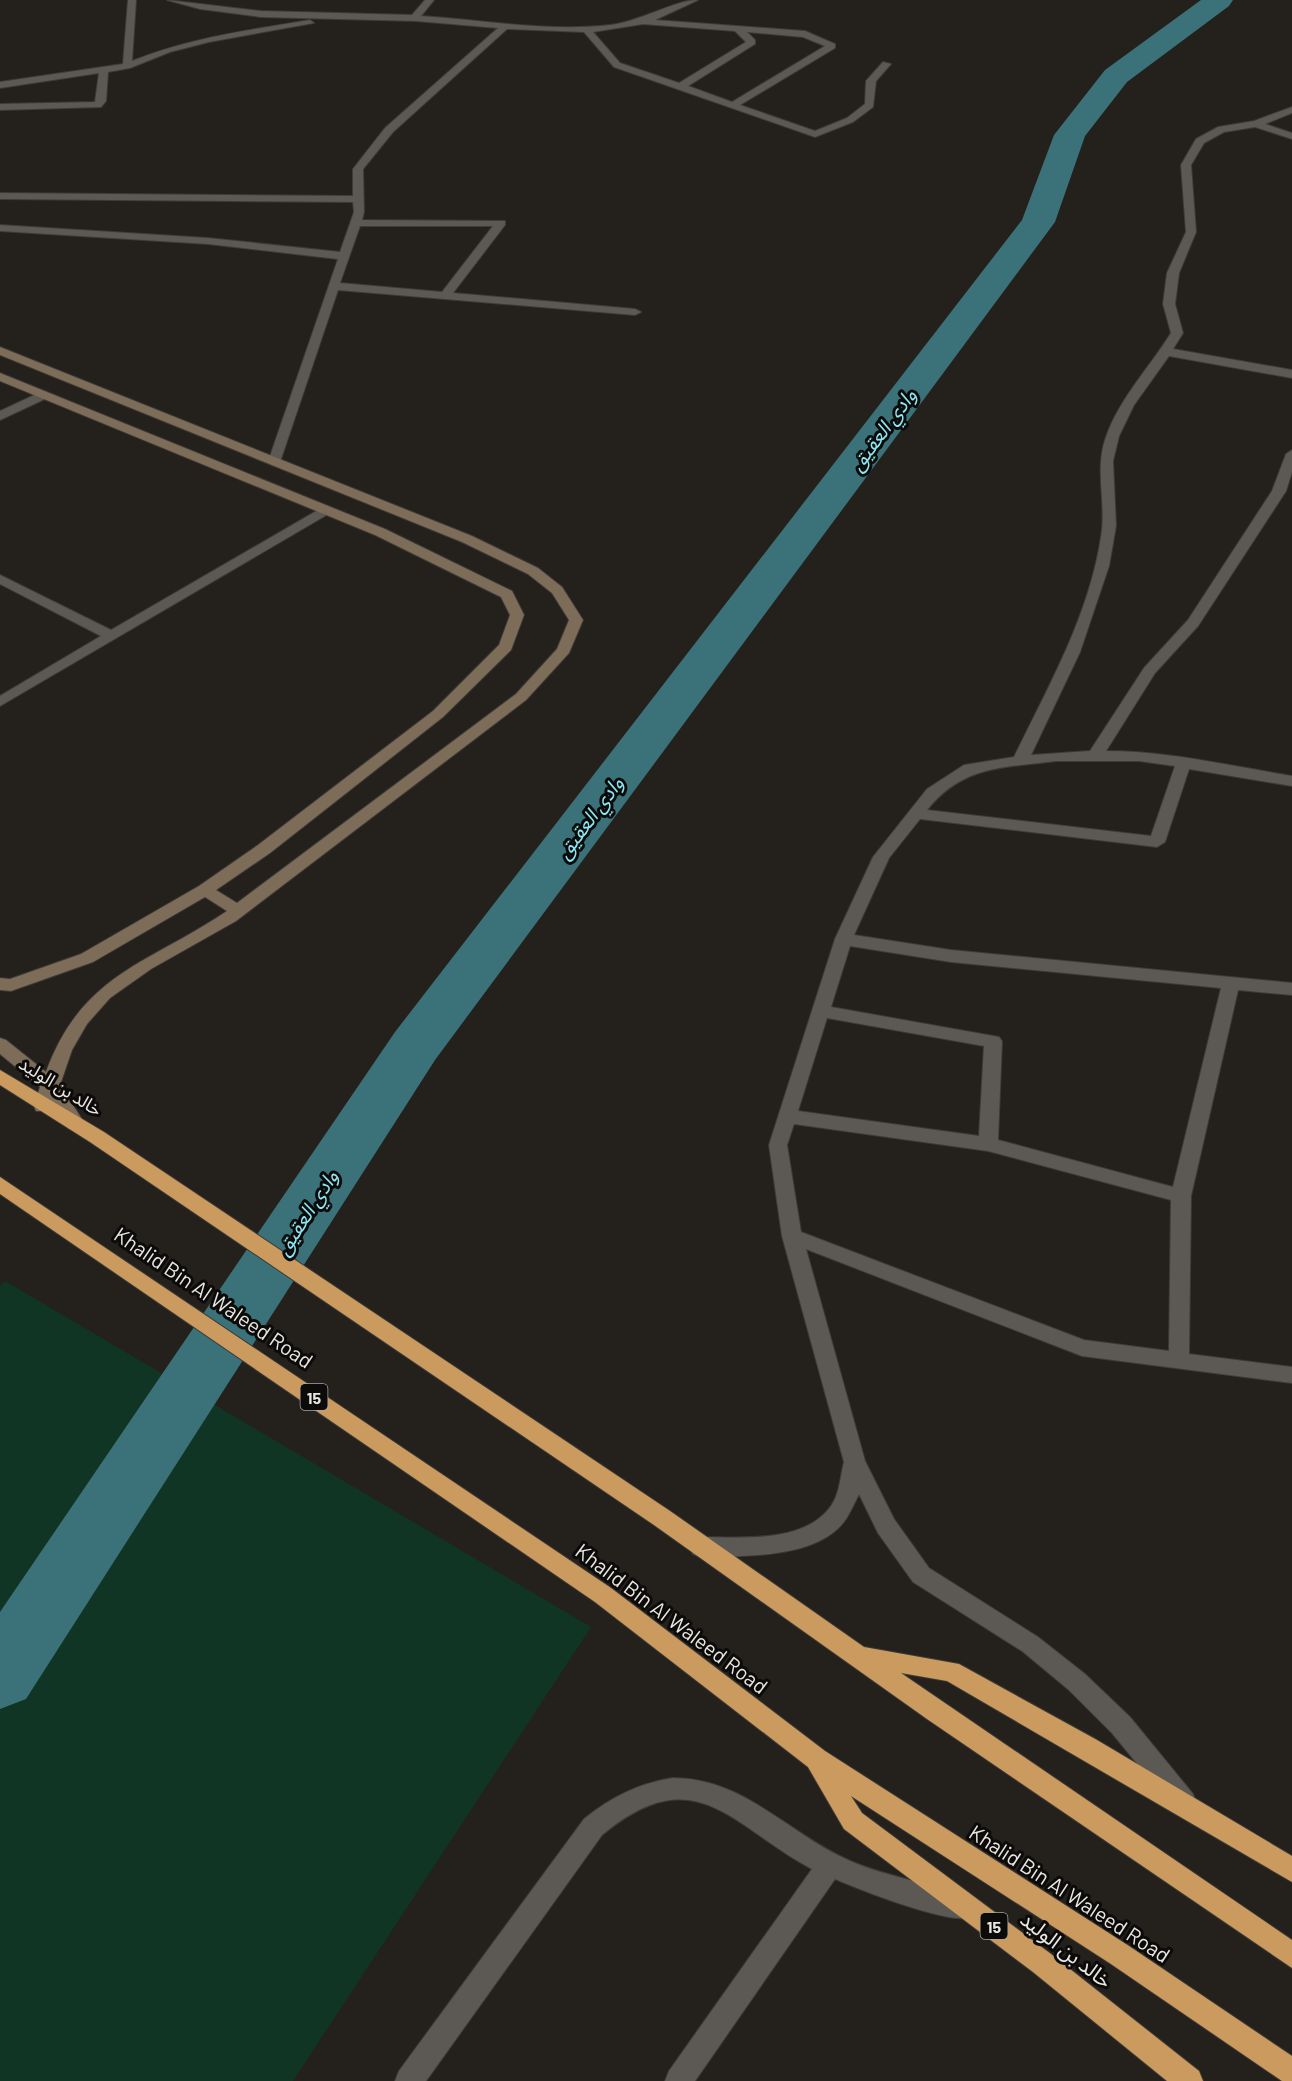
<svg xmlns="http://www.w3.org/2000/svg" width="1292" height="2081" font-family="Barlow,'Noto Sans Arabic',sans-serif">
	<rect width="100%" height="100%" fill="#24211d"/>
	<path fill="#113524" d="M5,1281l586,346 -298,454h-293v-795z"/>
	<g fill="none" stroke-linecap="round" stroke-linejoin="round">
		<path fill="#3b727a" fill-rule="evenodd" d="M1201,0h32l-4,6 -102,76 -42,54 -30,86 -620,838 -409,639 -26,10v-97l395,-580 627,-812 32,-85 51,-65z"/>
		<g stroke="#3d3b38" stroke-width="2">
			<g id="street">
				<path d="M128,0h8l-4,61c58,-23 117,-31 178,-41l4,3 -105,19 -39,10 -40,16 -22,4 -2,29 -5,6 -101,3v-6l95,-2 4,-29 -99,15v-6l123,-18z"/>
				<path d="M167,0l94,11 151,4 13,-15h9l-13,16c63,4 126,16 189,9 30,-3 64,-25 88,-25l-43,20 150,11 30,13v4l-95,57 75,26 32,-13 18,-14 1,-23 17,-19 8,2 -15,17 -3,26 -20,15 -38,15 -201,-70 -30,-35 -77,-3 -114,103 -30,37 1,43 -2,8 143,1v4l-52,68 182,16 6,3 -6,3 -297,-25 -58,172 -6,4 -6,-4 70,-203 -130,-15 -208,-13v-6l208,13 132,14 14,-40 -1,-10 -353,-3v-6l353,3v-27l32,-41 113,-100 -82,-7 -155,-4 -61,-8zM643,24l92,7 11,11 -67,41 -59,-20 -27,-31zM747,32l56,5 22,9 -93,56 -44,-16 67,-42v-4zM360,226h133l-51,66 -102,-9z"/>
				<path d="M1292,107v6l-27,11 27,9v6l-37,-12 -31,5 -20,11 -13,22 5,67 -17,41 -4,31 8,29 -10,16 119,21v8l-123,-22 -35,49 -15,31 -6,25 3,65 -7,40 -29,86 -49,103 59,-4 54,-83 44,-48 84,-129 14,-37 6,-4v22l-6,19 -88,135 -43,47 -49,78c63,0 124,15 186,25v10l-103,-17 -24,73 -8,5 -237,-28 -31,39 -35,77 97,15 341,33v12l-54,-5 -47,206 -2,158 103,13v16l-210,-27 -276,-107 59,212 29,58 35,49 109,69 47,37 45,43 63,77 3,8 -3,8 -9,4 -9,-4 -63,-77 -43,-43 -47,-39 -109,-69 -35,-49 -19,-39c-4,8 -8,17 -13,25 -27,40 -102,37 -145,38l-8,-3 -3,-7 3,-7 8,-3c40,0 103,7 130,-31 9,-13 9,-29 13,-44l-62,-226 -13,-91 66,-206 38,-82 54,-68 37,-24 50,-8c34,-70 75,-141 87,-220 6,-33 -7,-67 5,-100 13,-38 44,-70 65,-104l-8,-29 4,-31 19,-41 -5,-67 15,-26 22,-12 36,-6zM1056,761h83l36,5 -24,70 -224,-26c36,-45 76,-42 129,-49zM850,946l101,16 270,26 -48,199 -175,-47 4,-99 -3,-4 -168,-30zM827,1018l157,28 -5,90 -181,-25zM794,1124l194,27 183,49 -2,151 -85,-11 -283,-108 -14,-87z"/>
				<path d="M43,391l4,1v6l-47,22v-9z"/>
				<path d="M325,506l7,4 -2,3 -330,193v-10l101,-60 -101,-52v-9l111,55z"/>
				<path d="M673,1778c71,0 114,55 175,82 40,18 85,23 126,39l4,9 -4,9c-23,9 -113,-27 -139,-38l-140,202h-30l4,-10 143,-202c-81,-43 -116,-112 -210,-34l-176,246h-31l4,-10 185,-252c27,-22 55,-36 89,-41z"/>
			</g>
		</g>
		<g stroke="#3d3b38" stroke-width="2">
			<path id="secondary" d="M0,347l472,189 66,32 24,19 21,33 -14,33 -43,47 -290,221 -85,48 -41,29 -23,26 -15,26 -12,35 25,39 -2,5h-14l-16,-25 -3,7h-14l-2,-5 6,-19 -40,-33v-16l6,2 40,32c36,-99 103,-108 181,-161l-22,-14 -112,65 -82,29 -11,-1v-12l10,1 71,-25 118,-68 59,-41 175,-134 66,-66 11,-30 -9,-18 -126,-62 -375,-154v-8l385,156 127,62 12,24 -13,35 -68,67 -173,136 -54,37 21,13 279,-209 41,-45 12,-29 -17,-27 -24,-19 -66,-32 -462,-187z"/>
		</g>
		<g stroke="#3d3b38" stroke-width="2">
			<g id="highway">
				<path d="M0,1070l104,62 566,379 194,136 95,17 138,76 195,116v26l-345,-201 -46,-8 391,267v28l-365,-249 -273,-194 -564,-383 -90,-57z"/>
				<path d="M0,1177l611,411 214,163 304,195 163,110v25h-10l-171,-117 -260,-168 11,17 189,141 148,117 4,10h-36l-134,-109 -189,-143 -36,-62 -213,-165 -595,-408z"/>
			</g>
		</g>
		<use href="#street" fill="#5c5954" fill-rule="evenodd"/>
		<use href="#secondary" fill="#7d6c57" fill-rule="evenodd"/>
		<use href="#highway" fill="#cb9a5f" fill-rule="evenodd"/>
	</g>
	<g text-anchor="middle" dominant-baseline="central" stroke-width="6" stroke-linejoin="round" paint-order="stroke">
		<g fill="#0c0b09" stroke="#a7a5a2" stroke-width="1.5">
			<rect x="300.5" y="1384" width="27" height="26" rx="4.5"/>
			<rect x="980.5" y="1913" width="27" height="26" rx="4.5"/>
		</g>
		<g font-size="16" font-weight="bold" fill="#e9e7e4">
			<text x="314" y="1397">15</text>
			<text x="994" y="1926">15</text>
		</g>
		<g font-size="18" fill="#e9e7e4" stroke="#0c0b09">
			<text transform="translate(61 1086) rotate(32)">خالد بن الوليد</text>
		</g>
		<g font-size="20" font-style="italic" fill="#8ce8f5" stroke="#0c0b09">
			<text transform="translate(882 429) rotate(-53)">وادي العقيق</text>
			<text transform="translate(589 817) rotate(-53)">وادي العقيق</text>
			<text transform="translate(306 1212) rotate(-57)">وادي العقيق</text>
		</g>
		<g font-size="21" fill="#e9e7e4" stroke="#0c0b09">
			<text transform="translate(214 1297) rotate(34)">Khalid Bin Al Waleed Road</text>
			<text transform="translate(672 1618) rotate(37)">Khalid Bin Al Waleed Road</text>
			<text transform="translate(1070 1893) rotate(33)">Khalid Bin Al Waleed Road</text>
			<text transform="translate(1067 1949) rotate(38)">خالد بن الوليد</text>
		</g>
	</g>
</svg>
